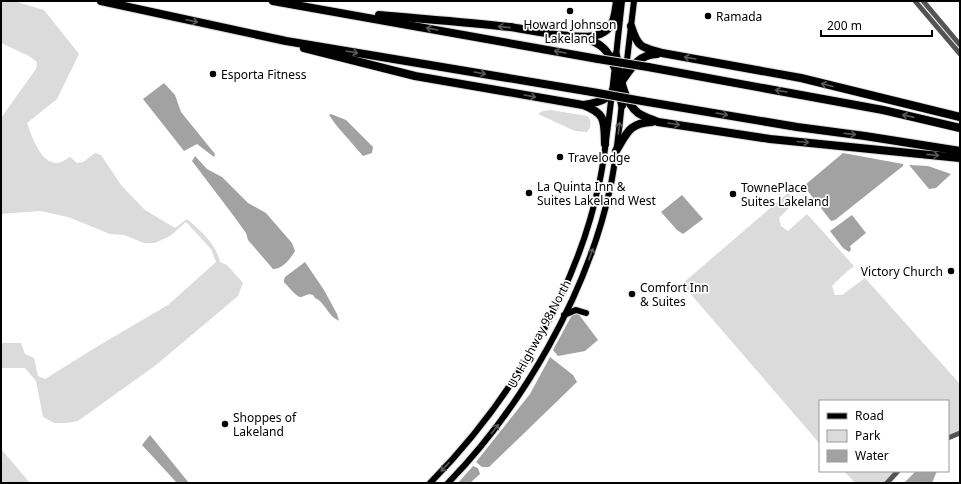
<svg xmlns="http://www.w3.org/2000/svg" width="961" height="484" font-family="'Noto Sans',sans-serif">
	<rect width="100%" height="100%" fill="#fff"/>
	<g fill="#dbdbdb">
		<path d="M1,1h13l30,9 35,44 -22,45 -30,24c5,13 13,41 31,40 4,-1 8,-4 12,-6l7,6 6,-1 12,-9 6,2 20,30 24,25 30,18 12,-9c14,12 29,25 33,43l7,3 16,18 -5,13 -82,69 -78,56 -11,2h-13l-11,-6 -7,-36 -11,-13h-24v-25h20l4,11 9,4 4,18 7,3 53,-33 70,-41 48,-43 -5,-13 -25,-27 -16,14 -15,7h-11l-20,-8 -14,-1 -42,-17 -28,-6 -39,3v-96l35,-49 1,-7 -8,-6 -28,-13z"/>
		<path d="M550,110l38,6c4,7 3,11 -1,16l-12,-1 -37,-17 5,-3z"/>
		<path d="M788,193l8,8 -17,17 2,8 7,5 19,-17 47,52 -12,10 -10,10 3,9h7l23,-17 95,106v47l-12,5v-35h-128v43l-138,-160z"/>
		<path d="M1,449l29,34h-29z"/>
		<path d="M844,471h51l-11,12h-29z"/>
	</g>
	<g fill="#a2a2a2">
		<path d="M164,83l11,12 6,17 34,42 -1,3 -17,-13 -13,7 -41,-52z"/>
		<path d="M331,114l15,6 27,27 -1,6 -9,3 -27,-31 -7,-10z"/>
		<path d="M843,153l60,11v2l-68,54 -4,1 -24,-31 -2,-5z"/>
		<path d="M195,156l12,13 15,8 26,26 18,10 26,30 3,8c-5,8 -12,18 -22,18l-25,-29 -2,-7 -13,-18 -41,-54z"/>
		<path d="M909,165l19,1 23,8 -15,14 -7,1z"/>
		<path d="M682,195l21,24 -20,15 -6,-4 -16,-18z"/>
		<path d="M852,215l14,18 -16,13 1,4 -2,2 -6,-4 -13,-17z"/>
		<path d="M305,262l19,28 13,24 2,7c-2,-2 -6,-3 -8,-6 -5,-6 -9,-14 -16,-17l-2,-3c-5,-2 -7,1 -12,2 -4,1 -14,-12 -17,-15v-2l1,-3z"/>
		<path d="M577,312l21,28 -13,11 -27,5 -5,-6 19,-35z"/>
		<path d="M550,357l23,18 4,7 -88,85h-7l-6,-5 54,-68z"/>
		<path d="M150,435l39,48h-12l-35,-38z"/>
		<path d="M473,466l5,2 2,6 -10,9h-12z"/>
		<path d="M916,471h21l-5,12h-28z"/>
	</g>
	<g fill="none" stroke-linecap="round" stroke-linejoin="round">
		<g stroke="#dbdbdb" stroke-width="8">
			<g id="major">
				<path d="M625,77l9,-76"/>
				<path d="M564,315l12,-5 10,3"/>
				<path d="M430,483c78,-79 146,-189 169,-299 4,-17 6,-34 8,-51 6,-44 10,-88 15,-132"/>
				<path d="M448,483c75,-77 139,-189 162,-294 6,-28 9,-58 12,-87"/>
			</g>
		</g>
		<g stroke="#dbdbdb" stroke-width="10">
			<g id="highway">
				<path d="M101,1l185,40 306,51"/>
				<path d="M273,1l325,58"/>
				<path d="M379,15c44,4 87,7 131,12 20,3 74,15 90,7 15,-6 15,-20 17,-33"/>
				<path d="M631,26c7,22 10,21 31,27l139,25 159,39"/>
				<path d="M585,38c17,6 23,12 29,28"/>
				<path d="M304,48l111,28 168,29c24,9 21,17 22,39"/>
				<path d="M616,55c4,19 6,45 22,58 6,4 13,6 20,9l112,17 190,19"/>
				<path d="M648,67l235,43 77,18"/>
				<path d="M620,84c10,-14 18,-30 37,-30"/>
				<path d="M619,91l3,14"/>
				<path d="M642,101l155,26 68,9 95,15"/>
				<path d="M584,105c10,-2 22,-4 28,-13 3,-4 4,-11 7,-15"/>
				<path d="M616,151c11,-18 13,-28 36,-29"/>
			</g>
		</g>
		<g stroke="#545454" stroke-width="5">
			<path d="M915,1l45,53"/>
			<path d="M923,1l37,44"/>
			<path d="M948,438l12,-5"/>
			<path d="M887,483l11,-12"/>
		</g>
		<use href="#major" stroke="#000" stroke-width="6"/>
		<use href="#highway" stroke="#000" stroke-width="8"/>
		<g stroke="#dbdbdb" stroke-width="10" stroke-linecap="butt">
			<g id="highway-bridge">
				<path d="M598,59l50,8"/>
				<path d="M592,92l50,9"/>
			</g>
		</g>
		<use href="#highway-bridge" stroke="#000" stroke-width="8"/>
	</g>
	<defs><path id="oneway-shaft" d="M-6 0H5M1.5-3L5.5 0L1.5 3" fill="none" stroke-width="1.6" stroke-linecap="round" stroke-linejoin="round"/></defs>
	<g stroke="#595959">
		<use href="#oneway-shaft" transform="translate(192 21) rotate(12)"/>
		<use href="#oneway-shaft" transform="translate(504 27) rotate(-174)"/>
		<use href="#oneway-shaft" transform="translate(432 29) rotate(-170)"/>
		<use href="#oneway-shaft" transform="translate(352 52) rotate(10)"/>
		<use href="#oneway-shaft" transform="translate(560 52) rotate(-170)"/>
		<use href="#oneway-shaft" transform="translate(690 58) rotate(-170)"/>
		<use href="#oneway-shaft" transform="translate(480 73) rotate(10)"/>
		<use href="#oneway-shaft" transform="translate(827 85) rotate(-166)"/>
		<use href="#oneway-shaft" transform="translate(781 91) rotate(-170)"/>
		<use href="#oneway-shaft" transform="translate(530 96) rotate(10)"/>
		<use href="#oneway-shaft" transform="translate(722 114) rotate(10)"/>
		<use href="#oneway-shaft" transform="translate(908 116) rotate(-167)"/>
		<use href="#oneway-shaft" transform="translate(674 124) rotate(9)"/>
		<use href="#oneway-shaft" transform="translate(619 128) rotate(-83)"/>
		<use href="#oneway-shaft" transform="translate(850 134) rotate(7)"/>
		<use href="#oneway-shaft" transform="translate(803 142) rotate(5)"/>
		<use href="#oneway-shaft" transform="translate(933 155) rotate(6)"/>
		<use href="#oneway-shaft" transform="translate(591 254) rotate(-70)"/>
		<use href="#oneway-shaft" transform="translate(495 429) rotate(-52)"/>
		<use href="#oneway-shaft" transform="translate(445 467) rotate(133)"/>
	</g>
	<g fill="#000" stroke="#fff" stroke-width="1.5">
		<circle cx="570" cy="11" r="4"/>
		<circle cx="708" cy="16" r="4"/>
		<circle cx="213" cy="74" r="4"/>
		<circle cx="560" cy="157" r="4"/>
		<circle cx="529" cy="193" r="4"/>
		<circle cx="733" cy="194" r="4"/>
		<circle cx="951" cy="271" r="4"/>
		<circle cx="632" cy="294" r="4"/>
		<circle cx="225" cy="424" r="4"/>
	</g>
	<g text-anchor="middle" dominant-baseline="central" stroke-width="3.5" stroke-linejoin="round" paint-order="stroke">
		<g font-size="12" fill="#000" stroke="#fff" text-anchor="start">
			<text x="716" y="16">Ramada</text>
			<text x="570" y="24" text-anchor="middle">Howard Johnson<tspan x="570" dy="14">Lakeland</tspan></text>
			<text x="221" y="74">Esporta Fitness</text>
			<text x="568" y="157">Travelodge</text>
			<text x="537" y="186">La Quinta Inn &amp;<tspan x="537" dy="14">Suites Lakeland West</tspan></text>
			<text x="741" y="187">TownePlace<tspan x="741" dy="14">Suites Lakeland</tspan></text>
			<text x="943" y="271" text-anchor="end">Victory Church</text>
			<text x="640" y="287">Comfort Inn<tspan x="640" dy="14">&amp; Suites</tspan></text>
			<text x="233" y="417">Shoppes of<tspan x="233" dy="14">Lakeland</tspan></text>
		</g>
		<g font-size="12" fill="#000" stroke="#fff">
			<text transform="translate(539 334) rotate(-62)">US Highway 98 North</text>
		</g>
	</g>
	<rect width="961" height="484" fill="none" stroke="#000000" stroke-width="4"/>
	<rect x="819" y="400" width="130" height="72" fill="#ffffff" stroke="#999999"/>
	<rect x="827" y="413" width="20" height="6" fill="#000000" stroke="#999999"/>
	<text x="855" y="420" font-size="12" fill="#000000">Road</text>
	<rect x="827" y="430" width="20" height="12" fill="#dbdbdb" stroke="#999999"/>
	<text x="855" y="440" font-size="12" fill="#000000">Park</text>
	<rect x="827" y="450" width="20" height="12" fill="#a2a2a2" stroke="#999999"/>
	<text x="855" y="460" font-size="12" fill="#000000">Water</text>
	<path d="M821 30v6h111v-6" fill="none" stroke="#000000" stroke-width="2"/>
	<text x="827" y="30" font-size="12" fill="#000000" stroke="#ffffff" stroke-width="3" paint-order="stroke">200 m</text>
</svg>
